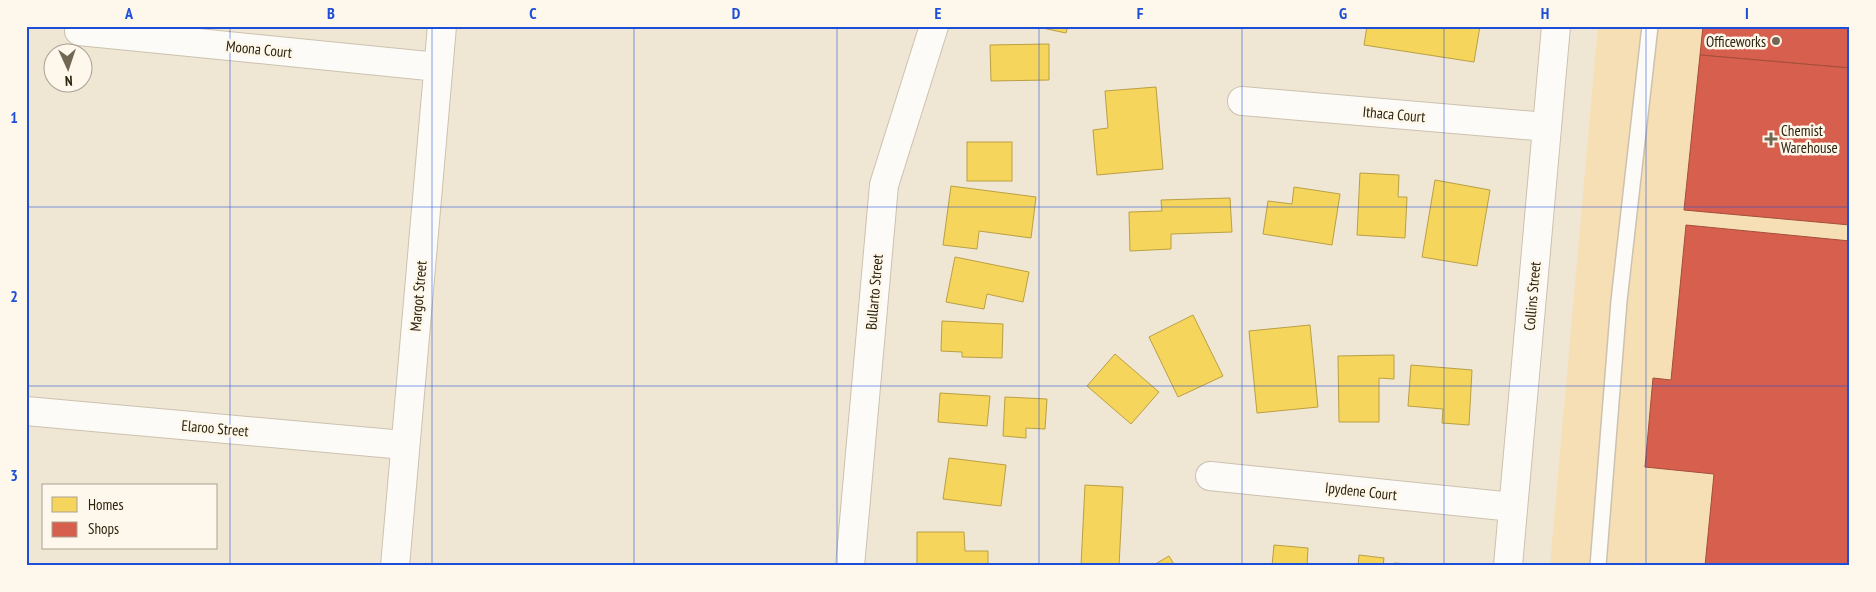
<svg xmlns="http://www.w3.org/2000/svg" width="1876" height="592" font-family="'PT Sans Narrow',sans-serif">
	<rect width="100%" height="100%" fill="#efe6d3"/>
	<path fill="#f6dfb4" d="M1598,26h252v540h-300z"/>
	<g fill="#f6d55c" stroke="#baa044">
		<path d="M1033,26h35l-2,7z"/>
		<path d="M1367,26h113l-6,36 -110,-17z"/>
		<path d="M1049,44v36l-58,1 -1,-36z"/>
		<path d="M1156,87l7,82 -66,6 -4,-45 15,-2 -3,-37z"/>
		<rect x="967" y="142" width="45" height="39"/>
		<path d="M1360,173l39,2 -1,22h9l-2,41 -48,-3z"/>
		<path d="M1435,180l55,10 -13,76 -55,-9z"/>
		<path d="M951,186l85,11 -5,41 -52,-7 -2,18 -34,-4z"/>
		<path d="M1294,187l46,7 -8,51 -69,-11 5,-33 24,3z"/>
		<path d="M1230,198l2,34 -61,2v15l-41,2 -1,-39 33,-1 -1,-11z"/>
		<path d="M955,257l74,15 -6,30 -36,-8 -3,15 -38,-7z"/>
		<path d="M1193,315l30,61 -45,21 -29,-60z"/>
		<path d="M942,321l61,3 -1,34 -40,-1v-5l-21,-1z"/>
		<path d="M1310,325l8,82 -61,6 -8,-82z"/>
		<path d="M1115,354l44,38 -28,32 -44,-38z"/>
		<path d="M1394,355v24l-15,-1v44h-40l-1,-66z"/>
		<path d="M1411,365l61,5 -3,55 -27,-2 1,-14 -35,-3z"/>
		<path d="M940,393l50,3 -3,30 -49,-4z"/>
		<path d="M1005,397l42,2 -2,30 -19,-1v10l-23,-2z"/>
		<path d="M949,458l57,7 -5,41 -58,-7z"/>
		<path d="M1085,485l38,2 -4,79h-38z"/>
		<path d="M917,532h47l1,19h23v15h-71z"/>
		<path d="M1274,545l34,3 -1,18h-35z"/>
		<path d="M1359,555l25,3 -1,8h-25z"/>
		<path d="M1169,556l6,10h-23z"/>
		<path d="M1394,563l48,3h-48z"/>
	</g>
	<g fill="#d6604d" stroke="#a44e3a">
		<path d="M1703,26h147v42l-150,-13z"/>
		<path d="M1700,55l150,13v157l-166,-15z"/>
		<path d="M1686,225l164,16v325h-145l9,-92 -69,-7 8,-89 18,2z"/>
	</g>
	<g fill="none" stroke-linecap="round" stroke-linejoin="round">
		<g stroke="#ccc2af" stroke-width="18">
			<path id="service" d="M1598,566l21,-265 31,-275"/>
		</g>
		<g stroke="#ccc2af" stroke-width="30">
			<g id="minor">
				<path d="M79,31l359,36"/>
				<path d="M1242,101l305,26"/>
				<path d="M26,411l378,34"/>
				<path d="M1210,476l303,31"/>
				<path d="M395,566l47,-540"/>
				<path d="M850,566l34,-381 50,-159"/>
				<path d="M1508,566l48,-540"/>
			</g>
		</g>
		<use href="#service" stroke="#fdfbf8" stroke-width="15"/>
		<use href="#minor" stroke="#fdfbf8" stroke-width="28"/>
	</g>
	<path fill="none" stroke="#1d4ed8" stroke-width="1" stroke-opacity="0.55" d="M230,26v540M432,26v540M634,26v540M837,26v540M1039,26v540M1242,26v540M1444,26v540M1646,26v540M26,207h1824M26,386h1824"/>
	<g fill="#726752" stroke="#fdf7ec" stroke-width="2">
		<circle cx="1776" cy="41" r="5"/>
		<path d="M1768.5 131.5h5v5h5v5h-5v5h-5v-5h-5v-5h5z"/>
	</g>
	<g text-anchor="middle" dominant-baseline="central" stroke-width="5" stroke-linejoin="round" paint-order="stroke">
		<g font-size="15" fill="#2e230c" stroke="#fdf7ec" text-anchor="end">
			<text x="1766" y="41">Officeworks</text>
			<text x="1781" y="130" text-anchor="start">Chemist<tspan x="1781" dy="17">Warehouse</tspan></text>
		</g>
		<g font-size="15" fill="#2e230c" stroke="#fdf7ec">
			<text transform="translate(259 49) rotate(6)">Moona Court</text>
			<text transform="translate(1394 114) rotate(5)">Ithaca Court</text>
			<text transform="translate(874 292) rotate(-85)">Bullarto Street</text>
			<text transform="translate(418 296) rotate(-85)">Margot Street</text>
			<text transform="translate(1532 296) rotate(-85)">Collins Street</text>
			<text transform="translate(215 428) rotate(5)">Elaroo Street</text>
			<text transform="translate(1361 491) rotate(6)">Ipydene Court</text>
		</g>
	</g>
	<rect width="1876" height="592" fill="none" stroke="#fdf7ec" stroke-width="55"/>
	<rect x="42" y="484" width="175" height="65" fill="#fdf7ec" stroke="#aaa292"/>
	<rect x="52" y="497" width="25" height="15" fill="#f6d55c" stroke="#aaa292"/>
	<text x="88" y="510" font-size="15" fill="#2e230c">Homes</text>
	<rect x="52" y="522" width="25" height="15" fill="#d6604d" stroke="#aaa292"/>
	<text x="88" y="534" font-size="15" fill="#2e230c">Shops</text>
	<g transform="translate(68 68) rotate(177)"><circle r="24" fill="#fdf7ec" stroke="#aaa292"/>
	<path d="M0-4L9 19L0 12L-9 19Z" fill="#726752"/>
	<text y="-8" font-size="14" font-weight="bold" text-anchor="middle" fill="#2e230c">N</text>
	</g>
	<rect x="28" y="28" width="1820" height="536" fill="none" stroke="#1d4ed8" stroke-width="2"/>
	<g font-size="16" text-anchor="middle" font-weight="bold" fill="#1d4ed8">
		<text x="129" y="19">A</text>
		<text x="331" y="19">B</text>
		<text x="533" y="19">C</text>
		<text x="736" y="19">D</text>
		<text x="938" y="19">E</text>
		<text x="1140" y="19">F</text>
		<text x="1343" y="19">G</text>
		<text x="1545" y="19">H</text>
		<text x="1747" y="19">I</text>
		<text x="14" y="123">1</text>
		<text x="14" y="302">2</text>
		<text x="14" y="481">3</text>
	</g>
</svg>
